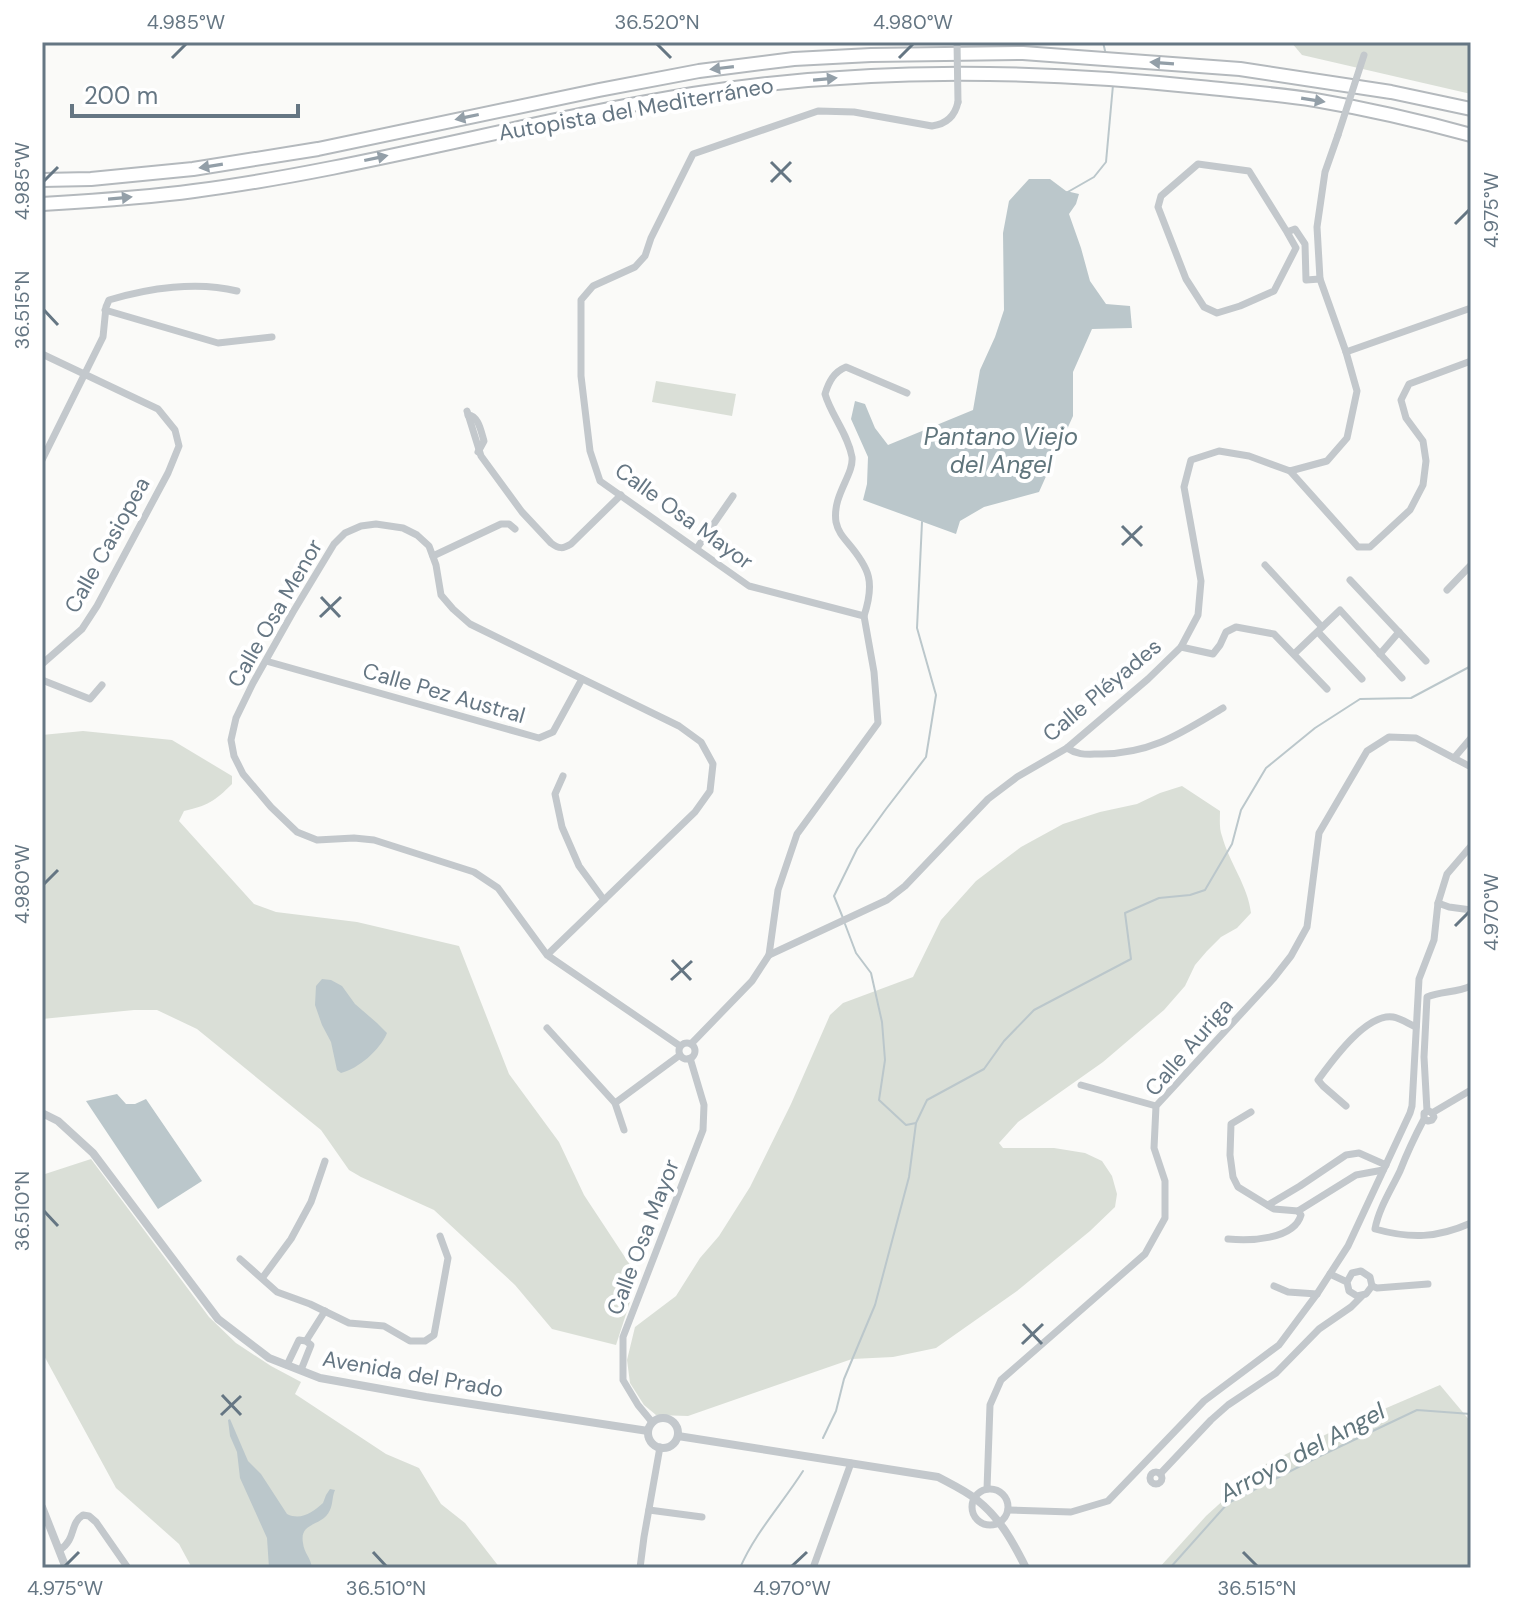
<svg xmlns="http://www.w3.org/2000/svg" width="1513" height="1610" font-family="'DM Sans',sans-serif">
	<rect width="100%" height="100%" fill="#fafaf8"/>
	<g fill="#dadfd7">
		<path d="M1291,42h180v52l-169,-39z"/>
		<path d="M656,381l80,13 -4,22 -80,-14z"/>
		<path d="M83,731l89,9 60,36v8c-17,17 -25,22 -48,27l-5,10 75,83 22,8 81,10 102,24 50,128 50,68 25,53 54,82 -22,68 -64,-16 -37,-44 -81,-75 -73,-33 -12,-7 -28,-40 -124,-101 -40,-19h-23l-92,9v-284z"/>
		<path d="M1182,786l38,25c0,8 -1,17 2,25 7,26 26,50 29,77l-14,15 -16,9 -14,14 -12,14 -10,21 -21,24 -61,52 -85,60 -19,21 4,5h51l31,5 17,8 10,15 5,18 -2,13 -25,24 -73,60 -81,57 -43,9 -41,2 -164,57 -32,-1 -12,-10 -14,-22 -3,-23 8,-33 41,-31 24,-38 19,-22 31,-49 41,-83 39,-89 13,-12 70,-26 28,-57 35,-39 45,-34 42,-23 37,-12 37,-8 23,-11z"/>
		<path d="M91,1159l118,158 27,26 35,23 30,16 -6,12 91,60 33,14 22,36 24,19 35,45h-308l-13,-24 -63,-56 -74,-136v-177z"/>
		<path d="M1440,1385l31,37v142l-4,4h-308l47,-52 54,-49 75,-37z"/>
	</g>
	<g fill="#bbc7cb">
		<path d="M1029,179h21l16,12 13,3 -3,10 -7,10 12,34 9,33 16,23 24,2 2,22 -40,1 -19,43v44l-34,76 -55,15 -24,14 -4,13 -93,-34 4,-16 1,-27 -17,-38 4,-18 10,3 10,24 13,17 85,-35 7,-40 15,-33 9,-27 -1,-77 6,-32z"/>
		<path d="M322,979l9,1 11,6 13,18 22,19 10,10c-7,17 -29,36 -46,40l-4,-3 -6,-28 -9,-17 -7,-20 1,-19z"/>
		<path d="M117,1094l9,10h9l11,-5 56,82 -44,28 -72,-108z"/>
		<path d="M230,1419l18,42 13,13 26,40c14,7 26,-2 36,-11l3,-8 4,-6 5,1c-3,7 -2,13 -5,20 -7,17 -31,11 -27,33 1,10 8,15 9,25h-43l-2,-30 -27,-60 -3,-26 -7,-16 -2,-16z"/>
	</g>
	<g fill="none" stroke-linecap="round" stroke-linejoin="round">
		<g stroke="#bbc7cb" stroke-width="2">
			<path d="M1103,42l3,13"/>
			<path d="M1066,193l28,-16 12,-15 7,-77"/>
			<path d="M843,918l-9,-22 23,-47 29,-40 40,-52 10,-62 -19,-67 5,-106"/>
			<path d="M845,924l11,29 15,20 11,49 3,38 -6,40 27,25 10,-2"/>
			<path d="M823,1438l13,-27 8,-32 31,-74 34,-128 7,-54 11,-23 57,-31 20,-28 30,-31 97,-51 -6,-46 34,-15 31,-3 15,-5 27,-46 9,-34 25,-42 49,-40 45,-29 51,-1 60,-32"/>
			<path d="M740,1568c15,-35 42,-64 63,-97"/>
			<path d="M1170,1568l58,-65 90,-46 99,-47 54,4"/>
		</g>
		<g stroke="#b4b9bd" stroke-width="16">
			<g id="motorway">
				<path d="M42,180l49,-1 102,-10 125,-20 281,-59 100,-19 95,-12 77,-4 152,-2 217,16 151,23 80,17"/>
				<path d="M42,204c50,-3 102,-6 152,-13 168,-22 332,-70 499,-97 167,-27 339,-25 507,-7 38,4 77,7 115,13 53,9 105,21 156,35"/>
			</g>
		</g>
		<g stroke="#c3c8cc" stroke-width="7">
			<path d="M1287,232l9,16 -22,43 -34,15 -23,7 -13,-6 -18,-28 -28,-72 3,-11 37,-32 51,7 38,61 8,-3 10,15 1,36 14,-1"/>
			<path d="M105,310l113,33 54,-6"/>
			<path d="M1346,352l125,-44"/>
			<path d="M42,354l116,55 17,21 4,16 -11,27 -71,133 -15,23 -40,35"/>
			<path d="M467,411l14,45 41,56 29,31c8,6 12,6 20,1l50,-49"/>
			<path d="M468,415c11,1 13,17 16,26l-6,11"/>
			<path d="M42,460l61,-123 3,-30 3,-7c40,-12 88,-19 128,-9"/>
			<path d="M1290,471l68,76h12l40,-37 13,-25 3,-24 -3,-20 -17,-23 -5,-18 8,-16 62,-23"/>
			<path d="M697,548l36,-52"/>
			<path d="M433,556l68,-32h8l6,5"/>
			<path d="M1265,565l57,62"/>
			<path d="M1350,580l76,81"/>
			<path d="M1447,590l24,-25"/>
			<path d="M864,616c11,-34 6,-47 -16,-73 -6,-7 -10,-12 -12,-21 -4,-27 18,-47 16,-65 -4,-23 -21,-42 -27,-63 4,-13 9,-22 21,-27l61,26"/>
			<path d="M1318,632l44,47"/>
			<path d="M1181,647l32,7 7,-9 6,-13 10,-5 38,7 53,55"/>
			<path d="M1294,654l46,-44 62,68"/>
			<path d="M1380,654l19,-22"/>
			<path d="M266,661l273,77 14,-6 29,-53"/>
			<path d="M42,680l48,19 12,-14"/>
			<path d="M1067,748c12,8 20,6 35,6 51,-1 79,-21 121,-46"/>
			<path d="M1454,758l17,-20"/>
			<path d="M563,776l-8,18 7,33 17,39 25,34"/>
			<path d="M1438,903l11,4 22,3"/>
			<path d="M547,955l148,-143 15,-21 3,-27 -12,-22 -22,-16 -209,-102 -17,-15 -12,-14 -5,-30 -7,-19 -12,-11 -14,-7 -27,-4 -15,2 -16,7 -11,11 -41,68 -40,71 -17,35 -5,22 3,16 9,18 28,33 26,25 20,8 37,-2 20,2 100,32 24,16 49,67 133,91"/>
			<path d="M769,955l118,-55 18,-14 83,-87 29,-22 50,-29 81,-69 33,-32 17,-32 3,-34 -17,-94 7,-27 28,-9 30,5 41,15 37,-10 20,-23 10,-47 -11,-39 -26,-73 -3,-52 8,-55 13,-37"/>
			<path d="M547,1028l68,75 9,27"/>
			<circle cx="687" cy="1051" r="8"/>
			<path d="M691,1044l61,-63 17,-26 9,-65 19,-56 81,-111 -4,-51 -10,-56 -115,-30 -149,-105 -10,-30 -9,-75v-76l12,-14 42,-19 10,-11 6,-18 42,-84 125,-43 36,1 78,14c15,-2 23,-10 26,-24"/>
			<path d="M1081,1085l75,21"/>
			<path d="M615,1103l65,-48"/>
			<path d="M1346,1106l-23,-20 -5,-6c14,-19 48,-67 75,-63 7,1 16,7 23,10"/>
			<path d="M1427,1111l-3,-54 3,-60c14,-6 29,-4 44,-11"/>
			<path d="M1251,1112l-20,12 -1,31 3,22 5,10 36,22 24,2 58,-36 27,-5"/>
			<path d="M1432,1113l39,-23"/>
			<path d="M1424,1119l4,2 4,-1 2,-3 -2,-4 -3,-2 -5,2v6c-9,17 -17,34 -24,52 -9,19 -21,37 -25,58 36,10 62,9 96,-6"/>
			<path d="M1268,1205l32,-19 46,-31 13,-2 27,12"/>
			<path d="M1228,1239c21,2 66,1 73,-24l-3,-4"/>
			<path d="M240,1259l37,33 33,12 39,19 35,3 26,15h15l9,-6 14,-77 -8,-22"/>
			<path d="M1330,1274l17,8 2,9 8,5 9,-2 6,-8 -2,-9 -9,-6 -9,2 -5,9"/>
			<path d="M263,1277l28,-38 20,-37 14,-41"/>
			<path d="M1274,1286l14,6 29,2"/>
			<path d="M1372,1286l5,2 51,-4"/>
			<path d="M306,1341l19,-30"/>
			<path d="M287,1365l12,-25 7,1 5,4 -10,25"/>
			<path d="M652,1422l-14,-17 -15,-25v-43l80,-207 1,-25 -14,-47"/>
			<circle cx="1156" cy="1478" r="6"/>
			<path d="M1160,1474l51,-54 17,-15 48,-32 43,-44 32,-22 11,-11"/>
			<path d="M987,1489l3,-84 11,-25 144,-126 20,-36v-37l-11,-33 2,-42 117,-127 18,-23 16,-29 12,-94 48,-82 22,-14 27,1 55,29"/>
			<circle cx="990" cy="1507" r="18"/>
			<path d="M649,1510l53,7"/>
			<path d="M1008,1510l63,2 37,-11 96,-100 75,-56 38,-51 31,-48 62,-133 2,-7 7,-127 15,-39 4,-37 9,-29 24,-28"/>
			<path d="M60,1550c17,-12 9,-26 23,-35l6,1 7,6 32,46"/>
			<path d="M640,1568l4,-31 16,-90"/>
			<path d="M813,1568l38,-105"/>
		</g>
		<g stroke="#c3c8cc" stroke-width="8">
			<path d="M42,1113l16,8 35,32 125,166 51,39 51,20 106,19 222,34"/>
			<circle cx="663" cy="1433" r="15"/>
			<path d="M678,1436l260,41c13,7 28,14 39,23 23,18 36,42 49,68"/>
			<path d="M42,1507l24,61"/>
		</g>
		<use href="#motorway" stroke="#fff" stroke-width="12"/>
		<g stroke="#c3c8cc" stroke-width="7">
			<path d="M957,42l1,60"/>
			<path d="M1338,135l26,-80"/>
		</g>
	</g>
	<defs><path id="oneway-solid" d="M-6-.8H1V-3.2L6.5 0L1 3.2V.8H-6Z" transform="scale(2)"/></defs>
	<g fill="#939fa8">
		<use href="#oneway-solid" transform="translate(1162 63) rotate(-176)"/>
		<use href="#oneway-solid" transform="translate(722 68) rotate(173)"/>
		<use href="#oneway-solid" transform="translate(825 79) rotate(-5)"/>
		<use href="#oneway-solid" transform="translate(1313 100) rotate(9)"/>
		<use href="#oneway-solid" transform="translate(467 117) rotate(168)"/>
		<use href="#oneway-solid" transform="translate(376 158) rotate(-12)"/>
		<use href="#oneway-solid" transform="translate(211 166) rotate(171)"/>
		<use href="#oneway-solid" transform="translate(120 198) rotate(-5)"/>
	</g>
	<path fill="none" stroke="#657683" stroke-width="3" d="M657,44l14,14M172,58l14,-14M899,58l14,-14M771,162l20,20M44,181l14,-14M771,182l20,-20M1455,224l14,-14M44,310l14,15M1122,526l20,20M1122,545l20,-19M321,597l19,20M320,617l21,-20M44,884l14,-14M1455,926l14,-14M672,960l19,20M671,980l21,-19M44,1211l14,15M1023,1324l19,20M1022,1344l21,-20M222,1395l19,20M221,1415l20,-19M373,1552l13,14M1243,1552l14,14M65,1566l14,-14M792,1566l15,-14"/>
	<g text-anchor="middle" dominant-baseline="central" stroke-width="8" stroke-linejoin="round" paint-order="stroke">
		<g font-size="22" fill="#657683" stroke="#fff">
			<text transform="translate(636 109) rotate(-10)">Autopista del Mediterráneo</text>
			<text transform="translate(684 516) rotate(36)">Calle Osa Mayor</text>
			<text transform="translate(107 545) rotate(-61)">Calle Casiopea</text>
			<text transform="translate(275 613) rotate(-60)">Calle Osa Menor</text>
			<text transform="translate(1102 690) rotate(-40)">Calle Pléyades</text>
			<text transform="translate(444 693) rotate(16)">Calle Pez Austral</text>
			<text transform="translate(1189 1047) rotate(-49)">Calle Auriga</text>
			<text transform="translate(643 1237) rotate(-69)">Calle Osa Mayor</text>
			<text transform="translate(413 1374) rotate(10)">Avenida del Prado</text>
		</g>
		<g font-size="24" font-style="italic" fill="#60757c" stroke="#fff">
			<text x="1001" y="436">Pantano Viejo<tspan x="1001" dy="28">del Angel</tspan></text>
			<text transform="translate(1302 1452) rotate(-28)">Arroyo del Angel</text>
		</g>
	</g>
	<rect width="1513" height="1610" fill="none" stroke="#ffffff" stroke-width="88"/>
	<path d="M72 104v12h226v-12" fill="none" stroke="#657683" stroke-width="4"/>
	<text x="84" y="104" font-size="24" fill="#657683" stroke="#ffffff" stroke-width="6" paint-order="stroke">200 m</text>
	<rect x="44" y="44" width="1425" height="1522" fill="none" stroke="#657683" stroke-width="3"/>
	<g font-size="20" text-anchor="middle" fill="#657683">
		<text x="186" y="29">4.985°W</text>
		<text x="657" y="29">36.520°N</text>
		<text x="913" y="29">4.980°W</text>
		<text transform="translate(22 181) rotate(-90)" y="7">4.985°W</text>
		<text transform="translate(1491 210) rotate(-90)" y="7">4.975°W</text>
		<text transform="translate(22 310) rotate(-90)" y="7">36.515°N</text>
		<text transform="translate(22 884) rotate(-90)" y="7">4.980°W</text>
		<text transform="translate(1491 912) rotate(-90)" y="7">4.970°W</text>
		<text transform="translate(22 1211) rotate(-90)" y="7">36.510°N</text>
		<text x="65" y="1595">4.975°W</text>
		<text x="386" y="1595">36.510°N</text>
		<text x="792" y="1595">4.970°W</text>
		<text x="1257" y="1595">36.515°N</text>
	</g>
</svg>
